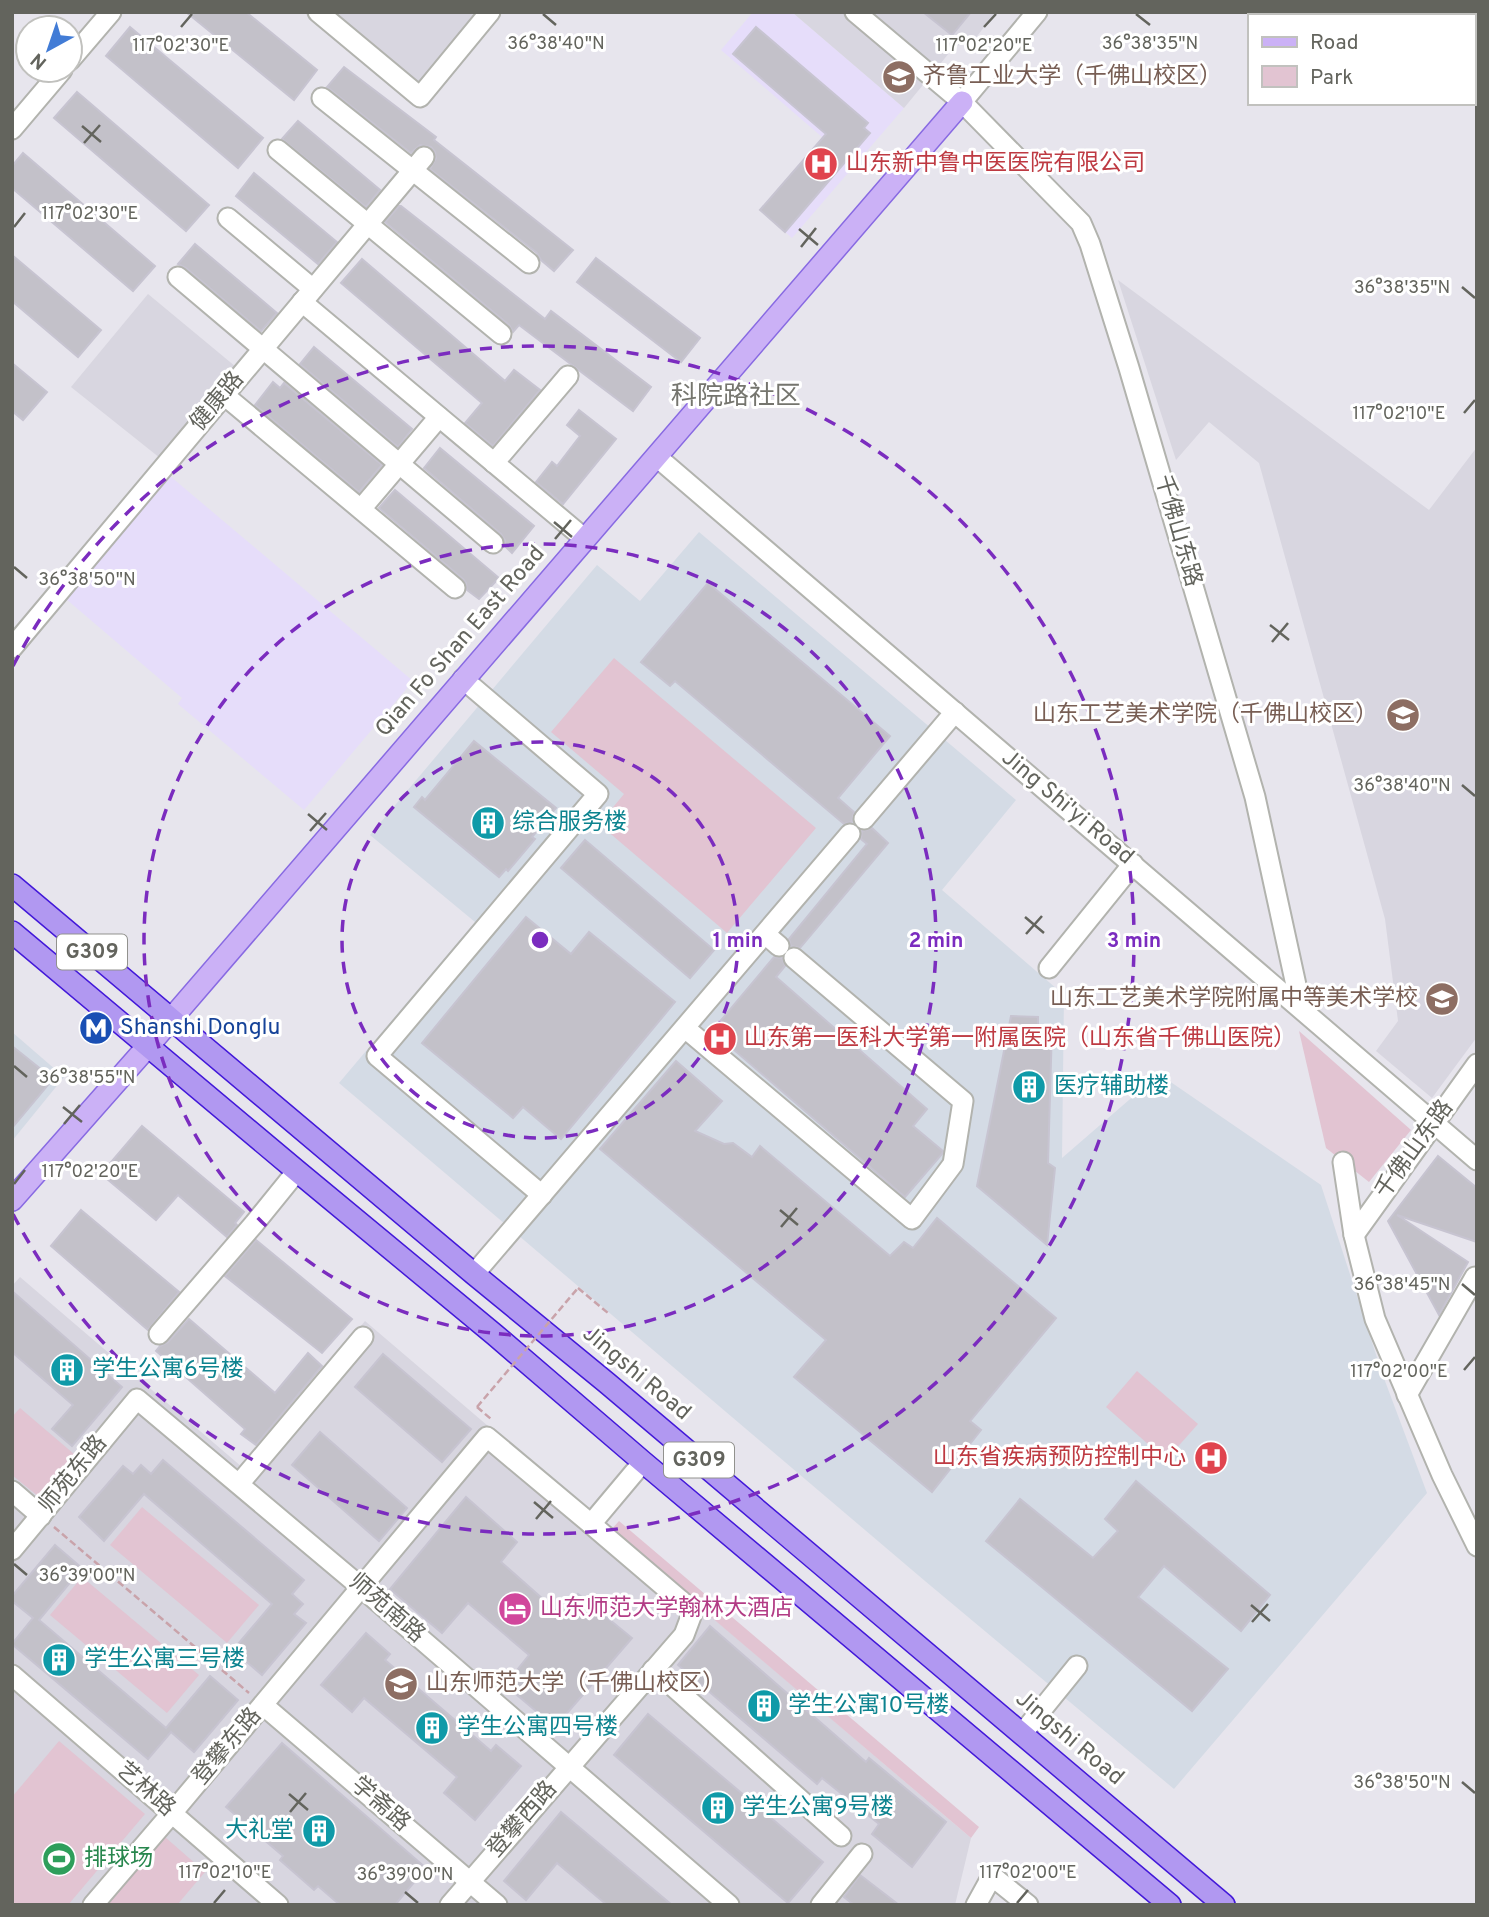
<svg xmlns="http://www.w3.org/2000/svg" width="1489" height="1917" font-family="Overpass,'Noto Sans SC',sans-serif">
	<rect width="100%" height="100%" fill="#e7e5ed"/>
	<g fill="#e6ddfa">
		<path d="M753,12h39l112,96 -112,130 -32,-28 62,-73 -101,-87z"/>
		<path d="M170,476l243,205 -109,129 -126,-106 4,-6 -116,-99z"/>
	</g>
	<g fill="#d8d6e0">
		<path d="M325,12h159l-65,76z"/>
		<path d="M792,12h204l-22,28 -20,7 -50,61z"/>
		<path d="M1118,280l311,230 48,-63v590l-45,61 -56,-47 22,-30 -13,-102 -126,-456 -50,-41 -33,38z"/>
		<path d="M148,294l88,73 -76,91 -89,-71z"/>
		<path d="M20,1277l222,190 123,-146 606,517 -16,67h-943v-619z"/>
	</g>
	<g fill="#d4dbe5">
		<path d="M699,532l317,268 -74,90 122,105 -2,163 97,-84 162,111 61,188 45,120 -253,296 -249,-208 -586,-498 136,-161 -105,-87 227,-270 43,36z"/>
		<path d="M12,1032l52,45 -52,64z"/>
	</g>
	<g fill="#e2c4d2">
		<path d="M614,658l202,170 -89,105 -128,-109 25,-30 -73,-62z"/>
		<path d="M1299,1031l112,99 -42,52 -43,-34z"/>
		<path d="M1137,1371l61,53 -32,36 -60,-53z"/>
		<path d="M20,1408l54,46 -36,42 -26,-21v-58z"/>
		<path d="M142,1507l117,98 -32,38 -117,-98z"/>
		<path d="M619,1521l360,306 -8,11 -361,-307z"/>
		<path d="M82,1577l117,98 -32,38 -117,-98z"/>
		<path d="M59,1741l86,73 -77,91h-56v-108z"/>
		<path d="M165,1837l40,35 -28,33h-71z"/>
	</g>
	<g fill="#c3c1c9" stroke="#c7c4d1" stroke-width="2">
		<path d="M186,12h60l71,58 -23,30z"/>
		<path d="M923,12h48l-19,23z"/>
		<path d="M130,27l133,111 -25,30 -132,-112z"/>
		<path d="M756,27l112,96 -4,5 6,5 -85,99 -25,-22 66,-76 -93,-80z"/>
		<path d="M344,67l92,70 -2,3 139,110 -19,21 -13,-11 -4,-7 -107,-84 6,-11 -1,-6 -4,-5 -11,-2 -9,8 -84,-66z"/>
		<path d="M77,92l132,113 -23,26 -132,-113z"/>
		<path d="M298,121l82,69 -14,17 -84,-68z"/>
		<path d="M23,153l132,113 -22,25 -121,-103v-22z"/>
		<path d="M254,173l83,69 -19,22 -82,-68z"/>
		<path d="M399,206h2l144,113 6,-8 100,76 -18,24 -114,-86 -6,7 -4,-7 -124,-103z"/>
		<path d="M195,244l82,69 -16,18 -75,-63 -8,-4z"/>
		<path d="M12,255l89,75 -23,27 -66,-56z"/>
		<path d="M596,258l104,80 -19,24 -104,-80z"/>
		<path d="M362,259l143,122 9,-11 26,20 -47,56 -28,-23 17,-20 -141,-120z"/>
		<path d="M314,347l98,82 -14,18 -98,-83z"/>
		<path d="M12,363l35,29 -24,28 -11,-9z"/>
		<path d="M273,382l7,6 4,-5 98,82 -23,27 -104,-87z"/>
		<path d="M579,410l37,29 -53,65 -27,-22 16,-20 5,4 23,-30 -13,-11z"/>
		<path d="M440,448l94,78 -22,27 -7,-7v-6l-4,-6 -77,-66z"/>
		<path d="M395,490l104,88 -20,21 -12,-9 -1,-7 -3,-4 -84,-71z"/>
		<path d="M708,583l182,153 -52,62 16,14 -2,10 -8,2 -169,-143 -5,5 -29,-24z"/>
		<path d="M474,741l82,67 -24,29 3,2 -27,32 -2,-2 -7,8 -85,-70 8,-10 3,3z"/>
		<path d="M872,828l16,15 -88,105 -9,-2 -2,-7 78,-95 -6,-5 1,-8z"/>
		<path d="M585,840l129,110 -24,28 -129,-110z"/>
		<path d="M526,917l45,37 18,-22 86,70 -114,137 -38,-32 -10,11 -91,-75z"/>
		<path d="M774,957l8,1 3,8 -9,11 151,132 -14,17 30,25 -1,3 -37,43 -193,-166z"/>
		<path d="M1011,1016l27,1v9l14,1 -4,136 7,5 -8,77 -70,-59z"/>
		<path d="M12,1046l41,33 -41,49z"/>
		<path d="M676,1061l46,40 -27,30 29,13 9,-1 19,14 8,-11 130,110 14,-14 9,6 24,-30 119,100 -86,103 11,9 -49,62 -138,-115 32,-37 -226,-191z"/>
		<path d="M142,1126l102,86 -9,11 2,2 -10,12 -49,-42 -22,25 -55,-46z"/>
		<path d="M1438,1156l39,32v54l-80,-27 71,47 -29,53 -51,-94z"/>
		<path d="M81,1210l98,82 -31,38 -97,-84z"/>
		<path d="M256,1240l96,79 -30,34 -97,-77z"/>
		<path d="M12,1291l110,96 -50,59 -20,-17 21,-24 -61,-53z"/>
		<path d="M189,1319l86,74 33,-40 14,13 -66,79 -15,-11 4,-5 -89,-78 4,-5 8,-4z"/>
		<path d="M383,1354l88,75 -29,33 -87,-75z"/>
		<path d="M320,1432l87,76 -28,33 -87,-76z"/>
		<path d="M163,1460l141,120 -12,14 11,10 -9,10 12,9 -44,52 -29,-25 39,-46 -128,-110 -40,47 -25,-24 44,-51 10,8 8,-9 10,9z"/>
		<path d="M1136,1481l134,114 -29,36 -77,-65 -26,31 90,72 -36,42 -206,-170 34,-42 73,59 25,-27 -13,-12z"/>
		<path d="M466,1497l51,45 -16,20 60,53 17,-21 54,44 -77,89 -50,-42 24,-30 -61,-52 -26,30 -52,-44z"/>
		<path d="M55,1545l27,23 -43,52 127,108 44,-52 28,24 -44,52 -23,-20 -23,27 -136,-115 21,-26 -21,-17v-5z"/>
		<path d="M710,1626l156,136 3,-4 77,64 -34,45 -40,-33 7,-10 -57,-46 -5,6 -139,-119z"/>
		<path d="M366,1633l24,21 -5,6 106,91 5,-6 25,21 -46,54 -31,-27 13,-16 -93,-79 -12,14 -31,-27z"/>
		<path d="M648,1714l175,148 -35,41 -174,-148z"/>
		<path d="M282,1743l144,125 -31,37h-55l-22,-19 -4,4 -34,-30 3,-4 -57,-49z"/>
		<path d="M561,1812l111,93h-65l-50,-42 -31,37 -22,-19z"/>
		<path d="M860,1875l39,30h-45l-10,-8z"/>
	</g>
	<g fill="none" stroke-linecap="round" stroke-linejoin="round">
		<g stroke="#b2b3ae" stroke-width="23">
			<g id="minor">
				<path d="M318,12l102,85 70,-85"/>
				<path d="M855,12l107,90 119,121 9,21 39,124 126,429 46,211"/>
				<path d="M70,60l41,-48"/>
				<path d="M322,98l207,165"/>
				<path d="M962,102l75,-90"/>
				<path d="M12,129l50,-59"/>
				<path d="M278,150l223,184"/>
				<path d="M228,218l85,71"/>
				<path d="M178,277l315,266"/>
				<path d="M302,302l283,237"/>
				<path d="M224,395l231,193"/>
				<path d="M657,457l820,703"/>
				<path d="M494,463l74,-87"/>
				<path d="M361,509l78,-92"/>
				<path d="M12,648l412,-491"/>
				<path d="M463,679l135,115 -221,262 165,139"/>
				<path d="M864,819l91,-107"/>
				<path d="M765,934l14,12"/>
				<path d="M1049,968l84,-104"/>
				<path d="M685,1028l227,191 41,-55 10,-63 -169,-143"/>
				<path d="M1343,1162l11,73 21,84 67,156 35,71"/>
				<path d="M1354,1235l123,-171"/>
				<path d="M474,1274l376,-440"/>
				<path d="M159,1334l95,-110 43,-53"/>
				<path d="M1407,1395l68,-118"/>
				<path d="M239,1484l124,-147"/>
				<path d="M12,1491l29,25"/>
				<path d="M12,1550l125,-151 225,189 367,317"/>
				<path d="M653,1670l5,3 183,163"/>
				<path d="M12,1675l266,230"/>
				<path d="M263,1705l234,200"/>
				<path d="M1022,1734l55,-68"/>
				<path d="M93,1905l79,-92 315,-376 104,87 52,-62"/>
				<path d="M450,1905l234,-270 9,-24 -102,-87"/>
				<path d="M821,1905l41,-51"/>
				<path d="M976,1905l16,-29 36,29"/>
			</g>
		</g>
		<g stroke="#886ae2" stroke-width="24">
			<path id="major" d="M12,1200l136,-154 814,-944"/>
		</g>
		<g stroke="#4319d9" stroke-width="24">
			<g id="highway">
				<path d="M12,885l462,389 133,109 617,522"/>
				<path d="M12,932l285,239 198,164 148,127 527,443"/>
			</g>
		</g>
		<g stroke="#c9a3aa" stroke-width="2.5" stroke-dasharray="7 3.5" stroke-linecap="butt">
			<path d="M578,1288l30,25"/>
			<path d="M477,1407l14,12"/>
			<path d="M54,1527l195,166"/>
		</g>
		<use href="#minor" stroke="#fff" stroke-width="19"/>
		<use href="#major" stroke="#cbb1f6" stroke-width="21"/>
		<use href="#highway" stroke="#b198f1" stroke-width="21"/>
		<path stroke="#c9a3aa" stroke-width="2.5" stroke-dasharray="7 3.5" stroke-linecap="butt" d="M477,1407l101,-119"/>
	</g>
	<path fill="none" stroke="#63645d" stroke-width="2.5" d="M543,14l13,11M1136,14l14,11M181,27l11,-13M984,27l12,-13M82,126l19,16M84,143l16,-18M14,227l11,-14M799,229l19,16M801,247l15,-19M1462,287l13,11M1464,413l11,-13M554,522l18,15M555,539l16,-19M14,567l13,11M1270,625l19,15M1272,642l16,-19M1462,785l13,11M308,814l19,16M310,831l16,-18M1025,917l19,16M1026,934l16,-18M14,1066l13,11M63,1107l19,15M64,1124l16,-19M14,1184l11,-14M780,1210l18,15M781,1227l16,-19M1462,1284l13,11M1464,1370l11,-13M534,1502l19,16M536,1519l15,-18M14,1564l13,11M1251,1605l19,16M1252,1622l16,-18M1462,1782l13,11M289,1794l19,16M290,1812l16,-19M405,1892l13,11M214,1903l11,-13M1017,1903l11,-13"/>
	<g fill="none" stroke="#7b2cbf" stroke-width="3.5" stroke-dasharray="12 9">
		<circle cx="540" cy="940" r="198"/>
		<circle cx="540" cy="940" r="396"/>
		<path d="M13 666A594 594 0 1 1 13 1214"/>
	</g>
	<defs>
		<g id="university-disc" transform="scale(1.75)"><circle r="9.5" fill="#8d6e63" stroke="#fff"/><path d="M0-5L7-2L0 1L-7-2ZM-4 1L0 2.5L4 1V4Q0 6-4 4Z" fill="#fff"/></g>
		<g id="hospital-disc" transform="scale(1.75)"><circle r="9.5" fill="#e0444e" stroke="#fff"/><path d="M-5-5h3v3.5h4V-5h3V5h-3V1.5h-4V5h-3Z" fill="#fff"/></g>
		<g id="building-disc" transform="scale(1.75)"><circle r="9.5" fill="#0f9aa8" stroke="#fff"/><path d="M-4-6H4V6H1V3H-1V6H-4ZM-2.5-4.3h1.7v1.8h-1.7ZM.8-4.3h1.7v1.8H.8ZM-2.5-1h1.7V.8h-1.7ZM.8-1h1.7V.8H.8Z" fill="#fff"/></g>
		<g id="school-disc" transform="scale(1.75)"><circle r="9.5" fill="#8d6e63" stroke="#fff"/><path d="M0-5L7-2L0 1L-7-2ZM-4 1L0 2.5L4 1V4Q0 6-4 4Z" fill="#fff"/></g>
		<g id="metro-disc" transform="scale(1.75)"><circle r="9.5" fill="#1a4fb4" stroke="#fff"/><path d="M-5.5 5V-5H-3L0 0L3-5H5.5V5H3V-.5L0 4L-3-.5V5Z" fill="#fff"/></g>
		<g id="hotel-disc" transform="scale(1.75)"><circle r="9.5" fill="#d1479c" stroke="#fff"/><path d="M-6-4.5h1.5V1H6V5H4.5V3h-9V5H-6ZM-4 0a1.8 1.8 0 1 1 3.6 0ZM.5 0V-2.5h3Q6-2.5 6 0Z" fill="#fff"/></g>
		<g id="stadium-disc" transform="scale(1.75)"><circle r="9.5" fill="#2e9e5b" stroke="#fff"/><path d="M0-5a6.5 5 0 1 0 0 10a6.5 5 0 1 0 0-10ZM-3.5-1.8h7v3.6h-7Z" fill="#fff"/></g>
	</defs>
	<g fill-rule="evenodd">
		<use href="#university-disc" x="899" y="77"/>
		<use href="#hospital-disc" x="821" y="164"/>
		<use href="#university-disc" x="1403" y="715"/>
		<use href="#building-disc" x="488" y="823"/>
		<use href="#school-disc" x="1442" y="999"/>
		<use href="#metro-disc" x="96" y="1028"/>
		<use href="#hospital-disc" x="720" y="1039"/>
		<use href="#building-disc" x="1029" y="1087"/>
		<use href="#building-disc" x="67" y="1370"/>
		<use href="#hospital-disc" x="1211" y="1458"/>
		<use href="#hotel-disc" x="515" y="1609"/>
		<use href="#building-disc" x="59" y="1660"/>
		<use href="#university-disc" x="401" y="1684"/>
		<use href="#building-disc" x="764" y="1706"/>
		<use href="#building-disc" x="432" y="1728"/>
		<use href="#building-disc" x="718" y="1808"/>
		<use href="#building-disc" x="319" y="1831"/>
		<use href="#stadium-disc" x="59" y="1859"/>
	</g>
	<g text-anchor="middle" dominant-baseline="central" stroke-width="6" stroke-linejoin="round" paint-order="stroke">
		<g fill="#fff" stroke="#92928e" stroke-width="2">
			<rect x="57" y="934.5" width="70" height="35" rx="5"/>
			<rect x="664" y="1442.5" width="70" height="35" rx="5"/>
		</g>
		<g font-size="21" font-weight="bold" fill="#63645d">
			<text x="92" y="952">G309</text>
			<text x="699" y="1460">G309</text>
		</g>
		<g font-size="23" fill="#785e54" stroke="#fff" text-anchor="start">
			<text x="923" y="77">齐鲁工业大学（千佛山校区）</text>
			<text x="1378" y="715" text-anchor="end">山东工艺美术学院（千佛山校区）</text>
			<text x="1418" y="999" text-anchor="end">山东工艺美术学院附属中等美术学校</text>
			<text x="426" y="1684">山东师范大学（千佛山校区）</text>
		</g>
		<g font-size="23" fill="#be3a42" stroke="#fff" text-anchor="start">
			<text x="846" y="164">山东新中鲁中医医院有限公司</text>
			<text x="744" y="1039">山东第一医科大学第一附属医院（山东省千佛山医院）</text>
			<text x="1186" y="1458" text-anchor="end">山东省疾病预防控制中心</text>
		</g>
		<g font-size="23" fill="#63645d" stroke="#fff">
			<text transform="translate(218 402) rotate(-50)">健康路</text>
			<text transform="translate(1177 531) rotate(74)">千佛山东路</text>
			<text transform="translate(461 642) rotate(-49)">Qian Fo Shan East Road</text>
			<text transform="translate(1067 808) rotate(40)">Jing Shi'yi Road</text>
			<text transform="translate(1415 1150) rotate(-54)">千佛山东路</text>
			<text transform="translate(636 1374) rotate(40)">Jingshi Road</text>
			<text transform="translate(74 1475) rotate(-51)">师苑东路</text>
			<text transform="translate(386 1609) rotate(41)">师苑南路</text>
			<text transform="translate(1069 1739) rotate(40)">Jingshi Road</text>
			<text transform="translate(228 1747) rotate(-50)">登攀东路</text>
			<text transform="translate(145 1790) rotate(41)">艺林路</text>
			<text transform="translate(380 1805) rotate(41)">学斋路</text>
			<text transform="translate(523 1820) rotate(-49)">登攀西路</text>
		</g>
		<g font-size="23" fill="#0d838f" stroke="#fff" text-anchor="start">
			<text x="512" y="823">综合服务楼</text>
			<text x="1054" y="1087">医疗辅助楼</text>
			<text x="92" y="1370">学生公寓6号楼</text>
			<text x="84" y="1660">学生公寓三号楼</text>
			<text x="788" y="1706">学生公寓10号楼</text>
			<text x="457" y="1728">学生公寓四号楼</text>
			<text x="742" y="1808">学生公寓9号楼</text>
			<text x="294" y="1831" text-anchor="end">大礼堂</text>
		</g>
		<g font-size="23" fill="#164399" stroke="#fff" text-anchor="start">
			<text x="120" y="1028">Shanshi Donglu</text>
		</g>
		<g font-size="23" fill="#b23c85" stroke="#fff" text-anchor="start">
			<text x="540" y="1609">山东师范大学翰林大酒店</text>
		</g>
		<g font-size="23" fill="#27864d" stroke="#fff" text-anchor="start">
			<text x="84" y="1859">排球场</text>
		</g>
		<g font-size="26" fill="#75756e" stroke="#fff">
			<text x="736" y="397">科院路社区</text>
		</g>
	</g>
	<g font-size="18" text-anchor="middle" fill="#63645d" stroke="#fff" stroke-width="6" stroke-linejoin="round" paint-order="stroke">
		<text x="556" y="49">36°38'40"N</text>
		<text x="1150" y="49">36°38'35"N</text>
		<text x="181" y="51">117°02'30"E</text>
		<text x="984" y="51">117°02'20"E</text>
		<text x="90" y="219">117°02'30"E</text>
		<text x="1402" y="293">36°38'35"N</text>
		<text x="1399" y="419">117°02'10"E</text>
		<text x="87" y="585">36°38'50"N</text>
		<text x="1402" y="791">36°38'40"N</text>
		<text x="87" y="1083">36°38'55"N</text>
		<text x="90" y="1177">117°02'20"E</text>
		<text x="1402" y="1290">36°38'45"N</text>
		<text x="1399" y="1377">117°02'00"E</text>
		<text x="87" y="1581">36°39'00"N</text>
		<text x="1402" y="1788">36°38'50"N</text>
		<text x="225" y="1878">117°02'10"E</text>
		<text x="1028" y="1878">117°02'00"E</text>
		<text x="405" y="1880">36°39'00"N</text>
	</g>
	<circle cx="540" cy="940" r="10" fill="#7b2cbf" stroke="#fff" stroke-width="3.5"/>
	<g font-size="21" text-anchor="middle" font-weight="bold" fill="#7b2cbf" stroke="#fff" stroke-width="6" stroke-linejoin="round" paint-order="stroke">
		<text x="738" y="947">1 min</text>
		<text x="936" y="947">2 min</text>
		<text x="1134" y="947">3 min</text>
	</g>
	<rect width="1489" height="1917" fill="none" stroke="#63645d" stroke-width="28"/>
	<rect x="1248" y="14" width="228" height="91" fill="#ffffff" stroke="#c1c1be" stroke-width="2"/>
	<rect x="1262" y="37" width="35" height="10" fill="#cbb1f6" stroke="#c1c1be" stroke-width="2"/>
	<text x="1310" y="49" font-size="21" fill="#63645d">Road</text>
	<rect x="1262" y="66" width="35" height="21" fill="#e2c4d2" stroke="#c1c1be" stroke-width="2"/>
	<text x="1310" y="84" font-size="21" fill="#63645d">Park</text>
	<g transform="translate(49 49) rotate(220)"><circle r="33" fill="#ffffff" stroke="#c1c1be" stroke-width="2"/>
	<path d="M0-5L12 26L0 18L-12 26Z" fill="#427cd6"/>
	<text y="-10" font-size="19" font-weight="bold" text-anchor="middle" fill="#63645d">N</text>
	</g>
</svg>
